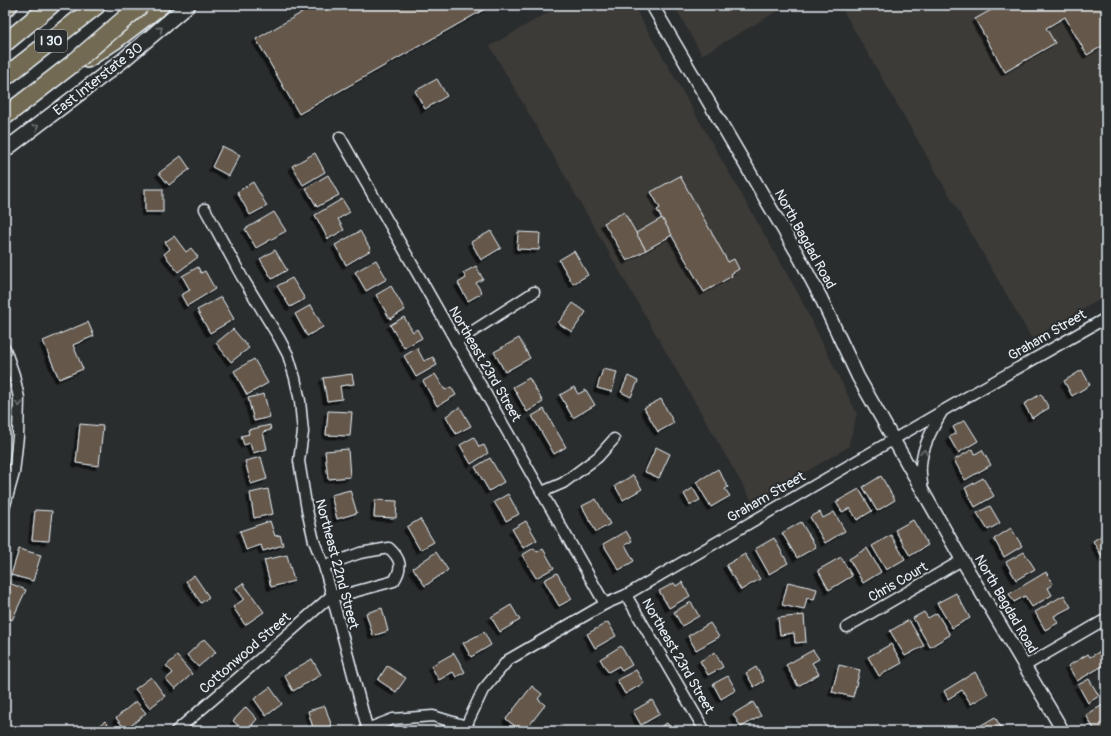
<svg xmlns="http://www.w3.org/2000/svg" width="1111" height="736" font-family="Pangolin,sans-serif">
	<defs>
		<filter id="shadow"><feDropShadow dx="-3.5" dy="3.5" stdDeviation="0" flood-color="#0009"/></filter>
	</defs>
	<rect width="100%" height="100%" fill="#2a2d2e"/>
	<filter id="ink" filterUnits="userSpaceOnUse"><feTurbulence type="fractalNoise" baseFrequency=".025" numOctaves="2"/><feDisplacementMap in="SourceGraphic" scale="8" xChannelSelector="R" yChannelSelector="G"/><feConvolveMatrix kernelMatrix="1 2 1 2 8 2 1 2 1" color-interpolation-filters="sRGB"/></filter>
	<g filter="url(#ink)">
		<g fill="#3c3a37">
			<path d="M561,5h72l166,290 58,119 -9,33 -95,56 -263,-457z"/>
			<path d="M674,5h114l-86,50z"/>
			<path d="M840,5h266v291l-74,43z"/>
		</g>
		<g fill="#65584c" stroke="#e8f1f8" filter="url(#shadow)">
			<path d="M315,5h177l-193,109 -43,-75z"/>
			<path d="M1000,5h106v39l-19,11 -22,-38 -19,11 9,15 -50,29 -30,-53z"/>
			<path d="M437,79l10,17 -22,13 -10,-18z"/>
			<path d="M222,146l18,9 -11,21 -17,-9z"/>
			<path d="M315,153l10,19 -22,13 -11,-19z"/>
			<path d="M181,156l9,13 -21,16 -10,-12z"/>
			<path d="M328,175l11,20 -22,12 -11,-19z"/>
			<path d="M680,176l48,86 6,-3 5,10 -8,5 1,2 -28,16 -47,-82 3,-2 -9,-16z"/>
			<path d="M253,182l14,24 -17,9 -13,-23z"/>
			<rect x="145" y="189" width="18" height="23"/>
			<path d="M342,199l8,13 -12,7 6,11 -16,9 -13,-24z"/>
			<path d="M274,212l12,19 -30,17 -11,-19z"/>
			<path d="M624,212l22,38 -19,11 -23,-38z"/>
			<path d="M662,218l10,17 -26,15 -10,-17z"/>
			<path d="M360,231l11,19 -25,15 -11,-20z"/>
			<path d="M491,231l10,17 -20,12 -10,-18z"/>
			<path d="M518,232l22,1 -1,17 -22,-1z"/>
			<path d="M174,236l12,16 5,-4 7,9 -20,15 -14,-18 6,-5 -5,-7z"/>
			<path d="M275,250l12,20 -15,9 -12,-20z"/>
			<path d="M574,251l14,24 -15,9 -14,-24z"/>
			<path d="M376,260l11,19 -21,12 -11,-19z"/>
			<path d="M476,266l7,13 -7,4 6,10 -14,8 -10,-18 8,-5 -3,-5z"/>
			<path d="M198,267l3,6 4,-2 10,18 -28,17 -6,-11 9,-5 -8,-14z"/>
			<path d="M292,278l13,21 -15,8 -13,-21z"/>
			<path d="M391,286l14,24 -15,9 -14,-24z"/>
			<path d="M221,297l13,22 -24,14 -13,-23z"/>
			<path d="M573,303l13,9 -14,20 -14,-9z"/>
			<path d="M311,305l12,22 -16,9 -12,-22z"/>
			<path d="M404,317l9,15 4,-3 5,9 -18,10 -14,-23z"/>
			<path d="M88,322l6,14 -21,9 10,24 -24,10 -16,-38z"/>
			<path d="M233,329l16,19 -18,14 -15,-19z"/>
			<path d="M519,338l11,20 -25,14 -11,-20z"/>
			<path d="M417,348l7,13 9,-4 4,8 -21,12 -12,-21z"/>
			<path d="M254,359l14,24 -21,12 -13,-24z"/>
			<path d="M603,369l14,3 -5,20 -15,-4z"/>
			<path d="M1082,370l8,15 -18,11 -8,-15z"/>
			<path d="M352,374l2,10 -14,2 2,13 -15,2 -4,-23z"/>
			<path d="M435,374l10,16 6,-3 5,8 -19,11 -14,-25z"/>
			<path d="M628,376l10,5 -7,16 -10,-5z"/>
			<path d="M529,378l14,24 -16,10 -14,-25z"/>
			<path d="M574,387l4,7 8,-4 9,15 -22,13 -13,-23z"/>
			<path d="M264,394l6,23 -16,4 -6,-23z"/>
			<path d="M1041,394l8,14 -17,10 -8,-14z"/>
			<path d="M661,399l13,24 -16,9 -14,-24z"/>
			<path d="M460,407l11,19 -15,8 -10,-18z"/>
			<path d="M544,409l22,38 -12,7 -22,-38z"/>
			<path d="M328,411l24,1 -2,24 -24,-1z"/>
			<path d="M965,420l13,21 -20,12 -9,-16 7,-4 -3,-6z"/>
			<path d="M80,424l23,2 -4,40 -23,-3z"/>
			<path d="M270,425l1,5 -8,2 4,17 -14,4 -3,-10 -6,2 -3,-9 8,-2 -1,-4z"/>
			<path d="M474,437l5,10 5,-2 4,8 -17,11 -11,-19z"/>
			<path d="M656,447l14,7 -11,24 -14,-6z"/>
			<path d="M348,449l2,28 -22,2 -3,-28z"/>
			<path d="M973,449l2,5 7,-4 9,15 -26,15 -11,-20z"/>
			<path d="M261,457l6,22 -16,5 -6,-23z"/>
			<path d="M490,458l14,24 -15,9 -14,-24z"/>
			<path d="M718,469l10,18 -3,2 5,7 -19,11 -15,-25z"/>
			<path d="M633,475l9,14 -19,11 -8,-14z"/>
			<path d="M881,476l14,24 -18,11 -14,-24z"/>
			<path d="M983,478l11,18 -19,11 -10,-19z"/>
			<path d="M693,488l7,12 -10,5 -6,-11z"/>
			<path d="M268,489l5,25 -19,4 -4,-25z"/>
			<path d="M859,489l13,22 -15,9 -7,-12 -8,4 -6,-10z"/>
			<path d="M350,490l7,23 -20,6 -6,-24z"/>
			<path d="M508,494l11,20 -13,7 -12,-19z"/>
			<path d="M596,499l14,25 -14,8 -14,-26z"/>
			<path d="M375,500l22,1 -1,17 -22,-1z"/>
			<path d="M990,506l10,17 -12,7 -11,-17z"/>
			<path d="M35,510l17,1 -3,30 -17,-1z"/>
			<path d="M820,512l3,6 11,-6 11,19 -20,12 -15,-26z"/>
			<path d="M420,519l14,23 -14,8 -13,-23z"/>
			<path d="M913,520l15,25 -18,11 -15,-26z"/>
			<path d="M270,521l5,15 5,-1 3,10 -20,6 -2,-6 -15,5 -6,-19z"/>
			<path d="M526,521l11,19 -14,8 -11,-19z"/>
			<path d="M801,522l15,25 -19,11 -15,-25z"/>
			<path d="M1011,528l11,18 -18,11 -10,-18z"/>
			<path d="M626,531l6,10 -7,4 9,16 -15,9 -16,-26z"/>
			<path d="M1104,534l2,4v21l-2,1 -11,-19z"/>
			<path d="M891,535l14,24 -19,11 -14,-24z"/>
			<path d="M774,538l14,25 -19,11 -14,-25z"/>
			<path d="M534,548l3,4 6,-3 11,19 -18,10 -14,-23z"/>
			<path d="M867,548l14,24 -18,11 -14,-24z"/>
			<path d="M19,549l22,6 -8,26 -22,-6z"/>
			<path d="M436,552l12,18 -23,16 -12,-18z"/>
			<path d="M1024,552l11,17 -19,11 -10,-18z"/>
			<path d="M745,554l15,25 -19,11 -15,-25z"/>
			<path d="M287,555l7,26 -23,6 -7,-27z"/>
			<path d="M841,557l11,19 -23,14 -11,-20z"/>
			<path d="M1046,572l7,12 -5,4 4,7 -20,12 -7,-11 -11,6 -5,-8z"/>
			<path d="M557,573l15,26 -13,7 -15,-26z"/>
			<path d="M194,575l15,22 -8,6 -15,-22z"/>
			<path d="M7,582l19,8 -14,30 -7,-3v-30z"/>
			<path d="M682,582l8,14 -21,12 -10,-17 15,-8 2,3z"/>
			<path d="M788,582l29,7 -3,11 -7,-2 -3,12 -22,-5z"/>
			<path d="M243,583l21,29 -19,13 -12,-18 11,-8 -8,-11z"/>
			<path d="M956,593l14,25 -18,10 -15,-25z"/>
			<path d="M1064,595l7,12 -17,9 4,7 -13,7 -10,-18z"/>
			<path d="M691,602l8,14 -17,10 -8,-14z"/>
			<path d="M511,605l9,15 -20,12 -9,-15z"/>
			<path d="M382,608l6,23 -15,5 -7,-23z"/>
			<path d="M924,612l4,6 9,-5 13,22 -20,12 -17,-29z"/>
			<path d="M804,615l2,27 -11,1 -1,-10 -14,2 -2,-17z"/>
			<path d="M909,620l15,26 -19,10 -15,-25z"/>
			<path d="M608,622l8,14 -21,12 -8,-14z"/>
			<path d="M710,623l9,14 -23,13 -8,-14z"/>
			<path d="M484,632l7,13 -20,12 -8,-14z"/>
			<path d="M204,639l12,13 -18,15 -11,-12z"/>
			<path d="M891,644l11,19 -23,13 -11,-19z"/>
			<path d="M621,646l11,19 -10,6 -3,-5 -11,6 -8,-13z"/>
			<path d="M813,650l6,9 -7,4 7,11 -21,12 -12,-21z"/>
			<path d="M715,652l8,15 -15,8 -8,-14z"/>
			<path d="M1099,652l7,12 -29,17 -9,-15 20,-12 2,3z"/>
			<path d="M454,653l11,19 -9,5 -3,-5 -14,8 -8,-14z"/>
			<path d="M177,656l15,18 -17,15 -9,-10 7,-6 -7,-7z"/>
			<path d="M312,659l9,16 -28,16 -9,-16z"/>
			<path d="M839,665l21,5 -7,27 -21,-5z"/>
			<path d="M387,666l19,12 -10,14 -18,-12z"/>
			<path d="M756,667l8,14 -10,6 -8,-14z"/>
			<path d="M636,670l8,13 -19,11 -8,-14z"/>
			<path d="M975,672l13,22 -17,10 -9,-14 -14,9 -4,-8z"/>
			<path d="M728,676l8,14 -15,9 -8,-15z"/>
			<path d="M151,677l14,19 -15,12 -15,-19z"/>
			<path d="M1089,679l10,17 -11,7 -10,-18z"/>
			<path d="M532,686l10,8 -4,5 7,6 -20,26h-4l-15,-12z"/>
			<path d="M270,687l12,17 -16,12 -12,-17z"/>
			<path d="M652,700l8,14 -19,11 -8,-14z"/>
			<path d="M136,701l10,12 -20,17 -10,-12z"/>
			<path d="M753,702l8,14 -20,11 -8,-13z"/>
			<path d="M1106,703v26l-3,2h-8l-9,-16z"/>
			<path d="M325,706l8,24 -19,1 -6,-20z"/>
			<path d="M246,707l11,12 -5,6 6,6h-14l-11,-10z"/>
			<path d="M995,717l8,14h-22l-3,-4z"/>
			<path d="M105,721l10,10h-21z"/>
			<path d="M667,723l5,8h-19z"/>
		</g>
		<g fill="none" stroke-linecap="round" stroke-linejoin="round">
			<g stroke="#e8f1f8" stroke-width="13">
				<g id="minor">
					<path d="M340,137l265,467"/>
					<path d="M205,209l37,68 37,61 9,17 7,23 5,23 3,31 -4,29 8,49 7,31 10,25 44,165"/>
					<path d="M456,342l78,-50"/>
					<path d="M5,349l9,26 5,23 -1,38 -4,37 -9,32"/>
					<path d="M923,491c-1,-8 -3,-18 -2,-26 1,-18 12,-38 21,-53"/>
					<path d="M542,492l21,-9 35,-26 16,-18"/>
					<path d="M626,595l79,136"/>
					<path d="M847,627l115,-67"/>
					<path d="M1025,666l81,-47"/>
					<path d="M466,726l17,-36 25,-30 97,-56 21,-9 325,-189 155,-88"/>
					<path d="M367,729l26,-10 40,-3 33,10 6,5"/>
					<path d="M176,731l62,-53 93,-82 19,-3 44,-12c9,-14 7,-22 -5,-33l-29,5 -36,13"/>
				</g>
			</g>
			<g stroke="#e8f1f8" stroke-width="15">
				<path id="tertiary" d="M652,5l145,248 23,43 38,81 104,183 101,171"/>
			</g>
			<g stroke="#e8f1f8" stroke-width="17">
				<path id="secondary" d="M5,150l117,-89 66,-56"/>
			</g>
			<g stroke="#e8f1f8" stroke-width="20">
				<g id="motorway">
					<path d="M5,8l4,-3"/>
					<path d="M5,43l46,-38"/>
					<path d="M87,59l27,-18 47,-36"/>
					<path d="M5,77l92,-72"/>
				</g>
			</g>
			<use href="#minor" stroke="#2a2d2e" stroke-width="10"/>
			<use href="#tertiary" stroke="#2a2d2e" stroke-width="12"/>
			<use href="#secondary" stroke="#2a2d2e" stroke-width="14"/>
			<use href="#motorway" stroke="#736b52" stroke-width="17"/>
			<g stroke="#e8f1f8" stroke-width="20" stroke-linecap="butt">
				<path id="motorway-bridge" d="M5,116l66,-51 70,-60"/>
			</g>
			<use href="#motorway-bridge" stroke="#736b52" stroke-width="17"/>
		</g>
		<defs><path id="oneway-chevron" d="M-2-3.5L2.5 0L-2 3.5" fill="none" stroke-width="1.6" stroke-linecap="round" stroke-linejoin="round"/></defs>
		<g stroke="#6c7275">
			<use href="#oneway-chevron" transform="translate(160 29) rotate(-40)"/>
			<use href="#oneway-chevron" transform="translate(36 127) rotate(-38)"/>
			<use href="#oneway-chevron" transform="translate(19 404) rotate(90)"/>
			<use href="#oneway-chevron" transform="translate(924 452) rotate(-77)"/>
		</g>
	</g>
	<g text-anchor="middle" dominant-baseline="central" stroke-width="4" stroke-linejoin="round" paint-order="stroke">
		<rect fill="#2a2d2e" stroke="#afb6bb" stroke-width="1" x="35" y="30" width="32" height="22" rx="3"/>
		<g font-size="13" font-weight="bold" fill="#e8f1f8">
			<text x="51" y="41">I 30</text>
		</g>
		<g font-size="14" fill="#e8f1f8" stroke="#2a2d2e">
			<text transform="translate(98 79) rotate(-38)">East Interstate 30</text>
			<text transform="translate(805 239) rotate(61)">North Bagdad Road</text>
			<text transform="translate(1047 335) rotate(-30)">Graham Street</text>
			<text transform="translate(485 364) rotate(60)">Northeast 23rd Street</text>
			<text transform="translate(766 497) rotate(-30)">Graham Street</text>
			<text transform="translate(337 564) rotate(75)">Northeast 22nd Street</text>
			<text transform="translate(898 582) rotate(-30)">Chris Court</text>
			<text transform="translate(1006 604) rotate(60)">North Bagdad Road</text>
			<text transform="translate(245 653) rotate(-41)">Cottonwood Street</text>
			<text transform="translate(678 656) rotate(60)">Northeast 23rd Street</text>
		</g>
	</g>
	<rect width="1111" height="736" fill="none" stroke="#2a2d2e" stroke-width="20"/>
	<rect x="10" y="10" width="1091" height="716" fill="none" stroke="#e8f1f8" stroke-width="1.5" filter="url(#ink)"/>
</svg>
